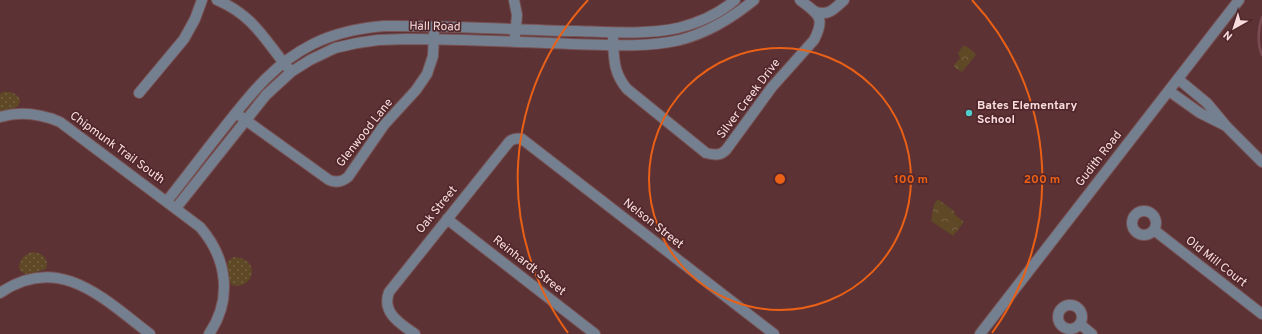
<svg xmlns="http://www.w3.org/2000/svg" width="1262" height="334" font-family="Overpass,sans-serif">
	<defs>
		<pattern id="grass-dots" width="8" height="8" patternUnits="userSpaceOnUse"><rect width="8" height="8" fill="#5e4826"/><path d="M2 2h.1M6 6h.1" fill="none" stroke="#766245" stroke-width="1.8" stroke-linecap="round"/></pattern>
		<pattern id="forest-crowns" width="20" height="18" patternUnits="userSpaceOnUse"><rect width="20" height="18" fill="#5e4826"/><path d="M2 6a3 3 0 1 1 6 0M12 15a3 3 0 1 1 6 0" fill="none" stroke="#766245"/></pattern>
	</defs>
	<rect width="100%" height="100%" fill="#5c3235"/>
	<g fill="url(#grass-dots)">
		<path d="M3,92c20,-2 26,19 -3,19v-17z"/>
		<path d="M31,252c10,0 19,6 15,17l-19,6 -5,-3 -3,-3c0,-9 4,-13 12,-17z"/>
		<path d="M234,257c28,1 20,34 -2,28l-3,-4 -2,-17 2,-4z"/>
	</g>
	<g fill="url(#forest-crowns)">
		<path d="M963,46h3l9,7v1l1,1 -14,17 -7,-4 -1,-3 6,-7 -2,-5z"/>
		<path d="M938,199l17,13 -1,2 10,8 -11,14 -22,-15 3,-17z"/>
	</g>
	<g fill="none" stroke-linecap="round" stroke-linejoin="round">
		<path stroke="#7b4b52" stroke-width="2.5" d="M1262,17c-4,13 -5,26 0,38"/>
		<g stroke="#785153" stroke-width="12">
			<g id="minor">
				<path d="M217,0c37,16 47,39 71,68"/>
				<path d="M514,0l3,15 -2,21"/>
				<path d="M814,11c14,6 20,-2 30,-11"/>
				<path d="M613,38c1,21 0,34 14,51l79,64c8,2 14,3 20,-3l46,-63 42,-47c12,-23 4,-26 -14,-40"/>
				<path d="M1178,79l29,24 20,24 35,35"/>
				<path d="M1169,91l31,22 24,12"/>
				<path d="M139,93l45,-54 11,-20 7,-19"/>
				<path d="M240,116l89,64c7,3 13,2 19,-3l36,-52 32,-35 11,-16 6,-18 1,-23"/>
				<path d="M0,117c21,-6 41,-3 60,5l140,105c27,31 33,72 9,107"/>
				<path d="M167,201c19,-24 37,-48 56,-72 27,-34 50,-65 90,-85 22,-11 47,-16 71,-18 64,-1 128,4 191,5 34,1 70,4 103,-3 20,-5 42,-15 57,-28"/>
				<path d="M176,208l90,-113 25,-23 19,-12 25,-12 22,-5 21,-3 29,-1c55,0 109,3 164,5 36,1 73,4 109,-4 27,-7 52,-22 74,-40"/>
				<circle cx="1144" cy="223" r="12"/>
				<path d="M447,219l148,115"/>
				<path d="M1154,230l108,84"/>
				<path d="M0,293c59,-41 104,6 150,41"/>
				<circle cx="1070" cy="317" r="12"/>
				<path d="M1080,324l12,10"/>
				<path d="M415,334c-14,-10 -34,-21 -26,-42l120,-150c4,-4 8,-4 13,-3l252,195"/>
				<path d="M980,334l259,-334"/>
			</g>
		</g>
		<use href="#minor" stroke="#748090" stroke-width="10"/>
	</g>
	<g fill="none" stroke="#e96016" stroke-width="2">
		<circle cx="780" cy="179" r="131"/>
		<path d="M568 333A262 262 0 0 1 588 0M972 0A262 262 0 0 1 992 333"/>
	</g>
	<circle fill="#52cdce" stroke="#51272b" stroke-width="1.5" cx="969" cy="113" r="4"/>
	<g text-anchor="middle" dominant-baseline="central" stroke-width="3.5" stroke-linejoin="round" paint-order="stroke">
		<g font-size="12" fill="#f9ddde" stroke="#51272b">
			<text transform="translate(435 27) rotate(1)">Hall Road</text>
			<text transform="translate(749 99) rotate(-53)">Silver Creek Drive</text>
			<text transform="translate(365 133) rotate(-52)">Glenwood Lane</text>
			<text transform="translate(117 148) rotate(36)">Chipmunk Trail South</text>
			<text transform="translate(1099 159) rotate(-52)">Gudith Road</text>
			<text transform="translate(437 210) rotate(-51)">Oak Street</text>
			<text transform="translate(653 224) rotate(38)">Nelson Street</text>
			<text transform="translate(1216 262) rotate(38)">Old Mill Court</text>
			<text transform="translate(529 266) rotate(38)">Reinhardt Street</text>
		</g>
		<g font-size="12" font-weight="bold" fill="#f9ddde" stroke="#51272b" text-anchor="start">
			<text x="977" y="106">Bates Elementary<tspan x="977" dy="14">School</tspan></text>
		</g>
	</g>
	<circle cx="780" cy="179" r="6" fill="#e96016" stroke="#51272b" stroke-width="2"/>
	<g font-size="12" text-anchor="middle" font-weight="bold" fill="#e96016" stroke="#51272b" stroke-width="3.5" stroke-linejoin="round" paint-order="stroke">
		<text x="911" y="183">100 m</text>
		<text x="1042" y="183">200 m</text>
	</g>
	<g transform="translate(1234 28) rotate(219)" stroke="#51272b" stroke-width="3" paint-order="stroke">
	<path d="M0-3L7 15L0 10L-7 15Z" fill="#f9ddde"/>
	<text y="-6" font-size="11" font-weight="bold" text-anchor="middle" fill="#f9ddde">N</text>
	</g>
</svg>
